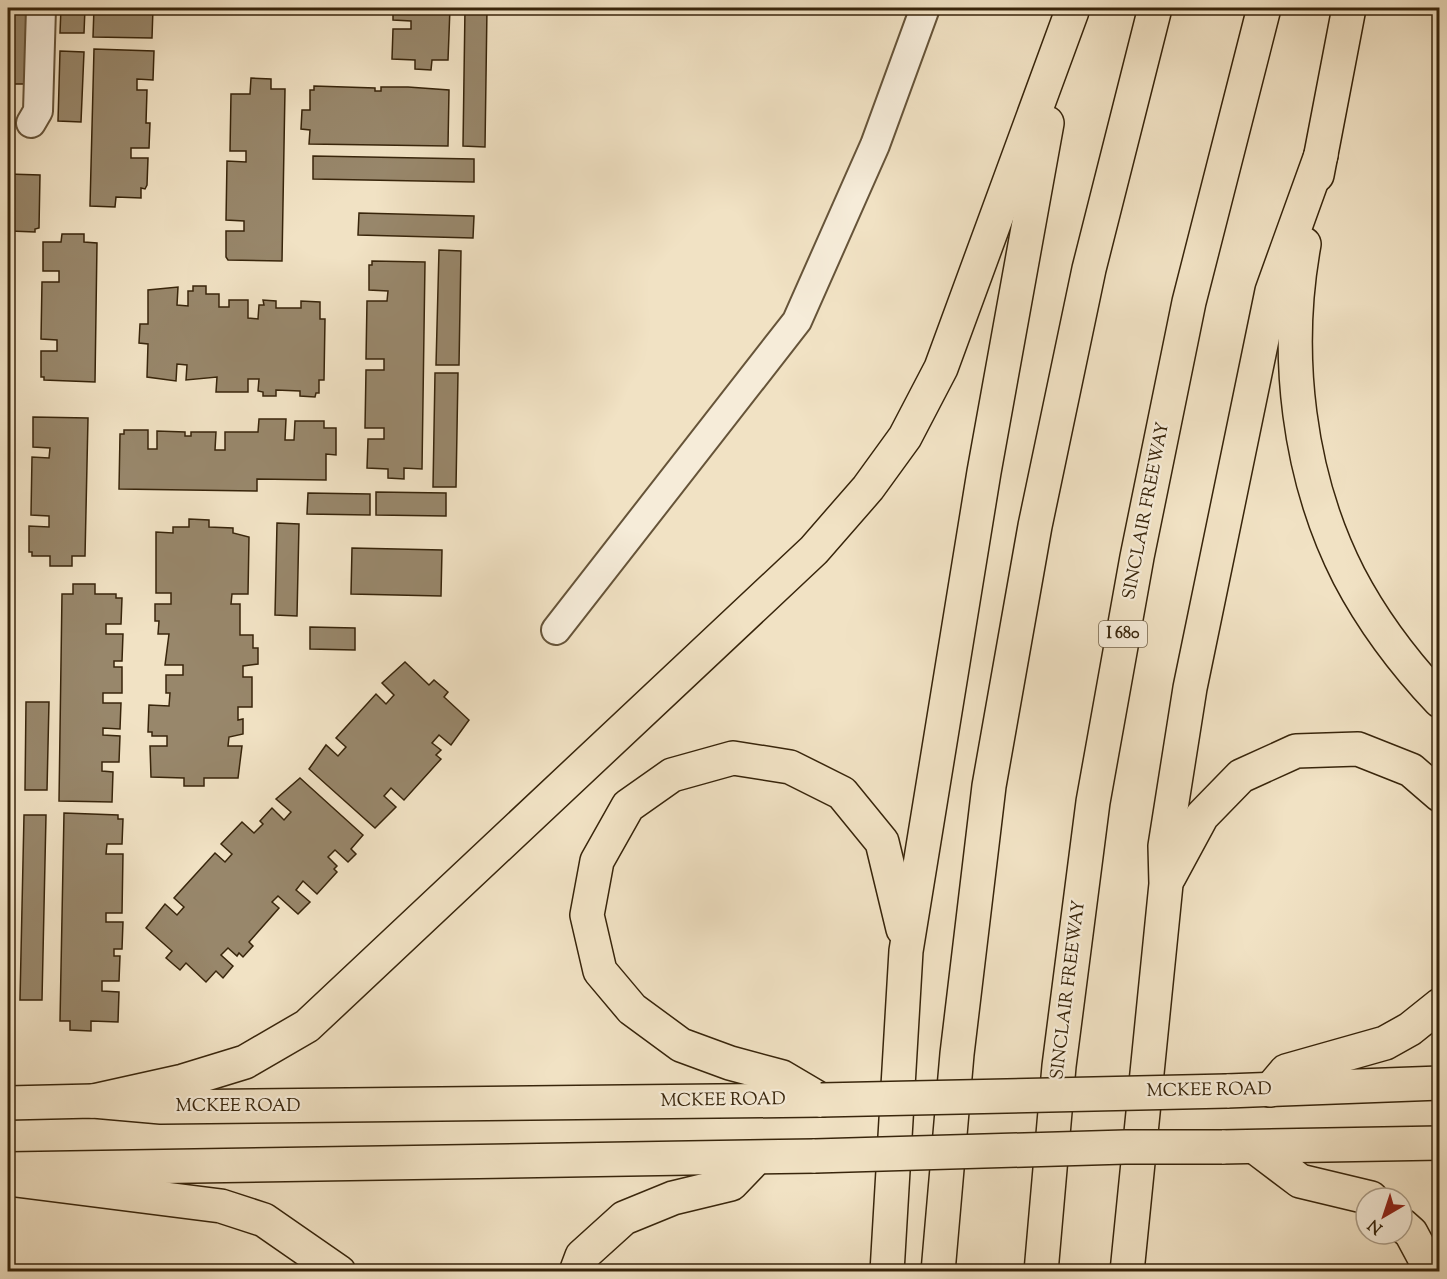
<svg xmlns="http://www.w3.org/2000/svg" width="1447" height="1279" font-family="'Sorts Mill Goudy',serif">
	<rect width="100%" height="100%" fill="#f1e2c4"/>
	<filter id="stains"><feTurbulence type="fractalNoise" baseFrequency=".00333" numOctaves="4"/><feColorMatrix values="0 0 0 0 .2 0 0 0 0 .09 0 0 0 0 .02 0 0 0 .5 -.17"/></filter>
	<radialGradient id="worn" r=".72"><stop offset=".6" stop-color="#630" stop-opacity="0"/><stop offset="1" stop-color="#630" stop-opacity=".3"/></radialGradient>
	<g fill="#98876b" stroke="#38250b" stroke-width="1.5">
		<path d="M8,8h18l-1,76h-17z"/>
		<path d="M61,8h24l-1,25h-24z"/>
		<path d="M94,8h59l-1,30 -59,-1z"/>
		<path d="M204,8h65v4l-65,-1z"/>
		<path d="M393,8h57l-2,52h-16l-1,10 -16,-1v-9l-23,-1 1,-30h18v-8l-18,-1z"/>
		<path d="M465,8h22l-2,139 -22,-1z"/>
		<path d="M94,49l60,2 -1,29 -16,-1v11h10l-1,33h4l-1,25h-18v10h17l-1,27 -2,4 -4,-1v10l-25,-1 -1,10 -25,-1z"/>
		<path d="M60,51l24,1 -3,70 -23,-1z"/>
		<path d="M251,78l20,1v10h14l-3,172 -54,-1 -2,-3v-26h18v-10l-18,-1 1,-59 19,1v-11h-16l1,-57h19z"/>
		<path d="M314,86l61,2v3h6v-4h27l41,3 -1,56 -139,-2 1,-14 -9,-1 1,-19h8v-20h4z"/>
		<path d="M313,156l161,3v23l-161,-3z"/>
		<path d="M8,174l32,1 -1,53 -4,1v3l-25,-1z"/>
		<path d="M359,213l115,3 -1,22 -115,-3z"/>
		<path d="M62,234h22v8l13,1 -2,139 -51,-2v-3h-3v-26h16v-11l-16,-1 1,-57h17v-11h-16v-29h18z"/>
		<path d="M439,250l22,1 -2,114h-23z"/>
		<path d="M372,261l53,1 -3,207 -18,-1v11l-16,-1v-9l-21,-1 1,-29h16v-11h-19l1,-58h18v-11h-18l1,-58h20l1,-10 -19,-1v-25h3z"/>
		<path d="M193,286h13v8h13v13h10v-7h19v18l10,1 1,-14h5l-1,-5 13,1v7h25v-7l19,1v17h5l-1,61h-5v13h-3l-1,4 -15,-1v-5l-24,-1v6h-13v-4l-5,-1 1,-12h-11v13h-32l1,-15 -31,3 1,-15 -10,-1 -1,17 -29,-4 1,-33 -9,-1 1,-19h8v-34l30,-3 -1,18 11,1v-15h5z"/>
		<path d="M435,373h23l-2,114h-23z"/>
		<path d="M33,417l55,1 -3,138h-13v10h-22v-10h-18v-4h-3v-26l20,1v-11l-18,-1 1,-58 17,1 1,-10 -17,-1z"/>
		<path d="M259,419h27l-1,21h9l1,-19h29v7h12v27l-10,-1v26l-69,-1v12l-138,-2 1,-55h4v-4h24v19h9v-18l28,1v4h6v-4h25l-1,18h10v-18h33z"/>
		<path d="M376,492l70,1v23l-70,-1z"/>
		<path d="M308,493l62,1v21l-63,-1z"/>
		<path d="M189,519l20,1v7l24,1v5l16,4 -1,57h-16l-1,10h9v31h13v13h5v16l-15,2v11h9v30h-14v13l5,-1v15l-14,3 -1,9h14l-4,32h-34v8h-20v-8l-33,-1 -1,-31h17v-10h-15v-4h-4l1,-27 20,1 1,-13h-4v-18h17v-10h-18l4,-31h-11l1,-13h-4v-17h16v-11h-15v-61l17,1v-6h16z"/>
		<path d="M277,523l22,1 -2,92 -22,-1z"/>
		<path d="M352,548l90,2 -1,46 -90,-2z"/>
		<path d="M73,584h22v10h21v4h6l-1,26h-15v10h17l-1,27h-8v6h8v26h-19v10h18l-1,26 -17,-1v7l17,1 -1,26h-17v9l11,1 -1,30 -53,-1 3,-207h11z"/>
		<path d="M310,627l45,1v22l-45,-1z"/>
		<path d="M405,662l24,23 5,-5 14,12 -4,5 25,23 -18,25 -12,-10 -7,8 9,7 -5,5 5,4 -37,41 -13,-12 -7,8 12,11 -21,21 -66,-59 17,-24 12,11 8,-9 -10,-9 40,-44 10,10 8,-9 -12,-12z"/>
		<path d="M26,702h23l-2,88h-22z"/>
		<path d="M300,778l63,57 -12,14 5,5 -8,8 -13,-12 -7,7 9,9 -3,3 3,3 -20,22 -14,-13 -7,9 14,12 -12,12 -20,-18 -6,6 7,6 -30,34 4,4 -10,11 -4,-4 -2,3 -9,-8 -7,7 12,11 -10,12 -7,-7 -10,11 -20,-19 -6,7 -14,-12 6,-7 -26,-23 19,-24 12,11 7,-8 -10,-9 41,-45 10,9 7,-8 -11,-10 21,-22 12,11 9,-9 -3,-3 12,-13 12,12 7,-8 -15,-13z"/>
		<path d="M64,813l54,2v4h5l-1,25h-15l-1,10h17l-1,59h-16v9h17l-1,27h-8v7h6l-1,25h-17v10l17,1 -1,30 -27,-1v10l-21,-1v-9h-10z"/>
		<path d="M24,815h22l-4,185h-22z"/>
	</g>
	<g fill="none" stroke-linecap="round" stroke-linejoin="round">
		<g stroke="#665439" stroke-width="32">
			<g id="minor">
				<path d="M31,123l7,-12 3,-103"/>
				<path d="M556,630l241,-309 78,-176 50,-137"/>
			</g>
		</g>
		<g stroke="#38250b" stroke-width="36">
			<g id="major">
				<path d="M1227,1091l213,-8"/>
				<path d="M8,1103l85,-2 68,6 660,-7"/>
				<path d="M1222,1147l218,-4"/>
				<path d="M9,1169l806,-13"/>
			</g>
		</g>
		<g stroke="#38250b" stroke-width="36">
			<g id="highway">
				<path d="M1317,175l32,-167"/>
				<path d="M1304,244c-20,110 -6,232 45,332 23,44 57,89 91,125"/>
				<path d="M1169,877l33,-61 39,-40 55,-25 62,-2 53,21 29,25"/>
				<path d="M1270,1090l16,-19 99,-28 25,-14 30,-24"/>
				<path d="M821,1100l-39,-23 -52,-14 -49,-18 -49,-36 -32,-38 -13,-56 10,-54 31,-55 44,-31 61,-17 57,9 52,26 40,49 21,87"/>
				<path d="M93,1101l90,-20 62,-19 62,-36 507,-476 54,-62 37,-51 36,-69 131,-357"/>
				<path d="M1255,1147l45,34 71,17"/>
				<path d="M8,1179l213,27 43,14 75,52"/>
				<path d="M1402,1225l9,8 21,39"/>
				<path d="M576,1272l6,-16 42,-38 49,-20 58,-14 25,-26"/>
				<path d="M887,1272l19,-321 78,-479 63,-349"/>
				<path d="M938,1272l19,-218 32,-268 46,-260 54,-257 66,-261"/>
				<path d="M1041,1272l18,-206 34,-264 44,-245 52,-255 75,-294"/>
				<path d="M1127,1272l39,-388 -1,-38 25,-158 82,-397 49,-136"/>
			</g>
		</g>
		<use href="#minor" stroke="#f6ecd9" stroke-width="28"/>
		<use href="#major" stroke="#f1e2c4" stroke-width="33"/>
		<use href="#highway" stroke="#f1e2c4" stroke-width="33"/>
		<g stroke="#38250b" stroke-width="36" stroke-linecap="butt">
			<g id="major-bridge">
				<path d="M821,1100l406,-9"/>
				<path d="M815,1156l310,-9h97"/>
			</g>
		</g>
		<use href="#major-bridge" stroke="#f1e2c4" stroke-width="33"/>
	</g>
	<g text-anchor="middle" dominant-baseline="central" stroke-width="4.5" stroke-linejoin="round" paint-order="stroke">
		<rect fill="#f6ecd9" stroke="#716149" stroke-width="1.5" x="1099" y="621" width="48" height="26" rx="4.5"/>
		<g font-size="16" font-weight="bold" fill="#38250b">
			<text x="1123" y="634">I 680</text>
		</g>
		<g font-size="18" fill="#38250b" stroke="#f6ecd9">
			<text transform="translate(1147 511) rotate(-79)">SINCLAIR FREEWAY</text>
			<text transform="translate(1069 990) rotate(-83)">SINCLAIR FREEWAY</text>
			<text transform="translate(1209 1091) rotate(-1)">MCKEE ROAD</text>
			<text transform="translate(723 1101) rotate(-1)">MCKEE ROAD</text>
			<text x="238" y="1107">MCKEE ROAD</text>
		</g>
	</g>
	<rect width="1447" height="1279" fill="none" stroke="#f1e2c4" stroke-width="30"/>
	<rect x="9" y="9" width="1429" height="1261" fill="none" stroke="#38250b" stroke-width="3"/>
	<rect x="15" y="15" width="1417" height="1249" fill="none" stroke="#38250b" stroke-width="1.5"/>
	<g transform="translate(1384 1216) rotate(219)"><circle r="28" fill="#f6ecd9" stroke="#aa9c87" stroke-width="1.5"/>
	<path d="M0-4.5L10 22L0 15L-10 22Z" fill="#8f2418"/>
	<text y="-9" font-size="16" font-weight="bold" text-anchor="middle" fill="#38250b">N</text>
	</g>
	<rect width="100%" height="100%" filter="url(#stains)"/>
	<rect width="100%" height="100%" fill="url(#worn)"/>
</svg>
